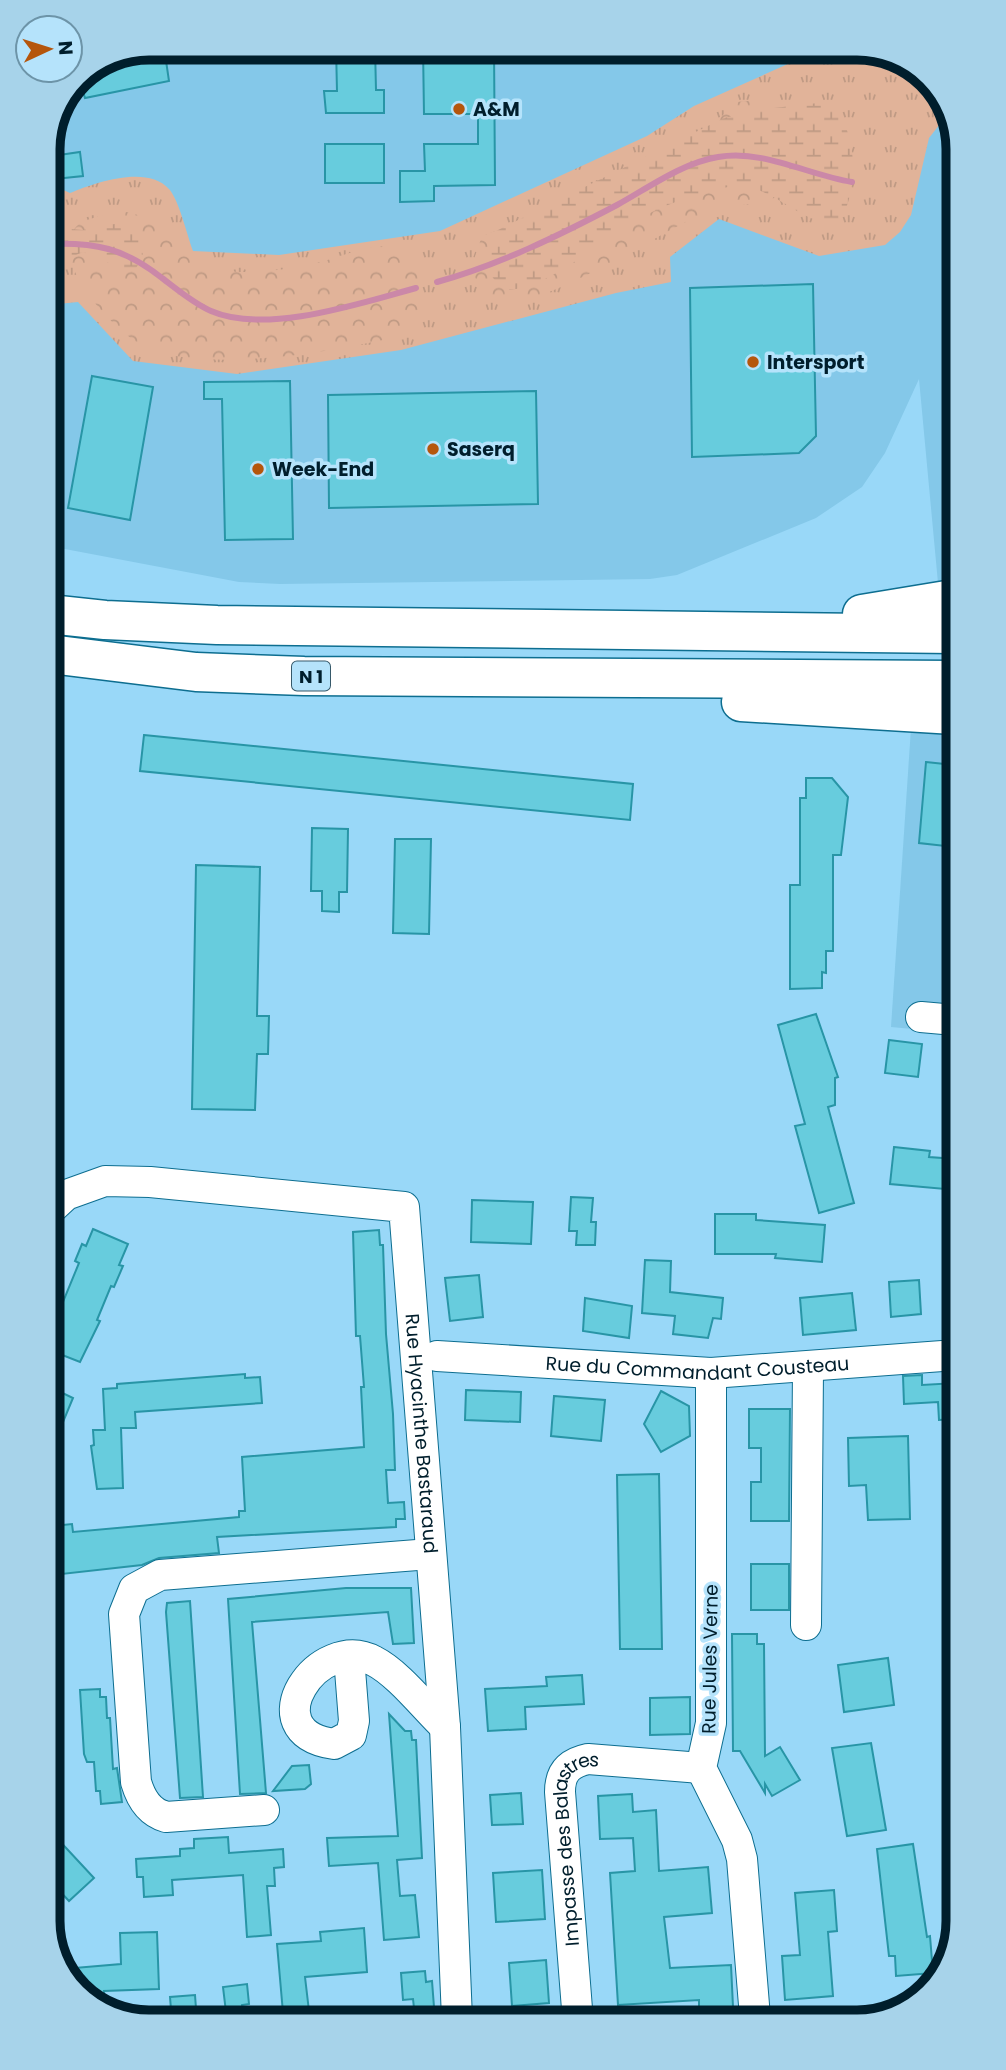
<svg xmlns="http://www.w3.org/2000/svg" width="1006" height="2070" font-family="Poppins,sans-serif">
	<defs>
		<pattern id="grass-tufts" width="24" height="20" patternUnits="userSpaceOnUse" patternTransform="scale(1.75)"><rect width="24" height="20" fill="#e1b399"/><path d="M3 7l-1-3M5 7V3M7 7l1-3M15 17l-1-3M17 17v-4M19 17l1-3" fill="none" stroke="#bf9a84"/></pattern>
		<pattern id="forest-crowns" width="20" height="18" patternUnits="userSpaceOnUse" patternTransform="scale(1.75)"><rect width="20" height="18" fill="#e1b399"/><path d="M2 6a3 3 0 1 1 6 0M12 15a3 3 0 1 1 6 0" fill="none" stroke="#bf9a84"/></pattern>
		<pattern id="wetland-marsh" width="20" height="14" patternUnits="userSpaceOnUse" patternTransform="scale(1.75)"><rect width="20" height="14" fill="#e1b399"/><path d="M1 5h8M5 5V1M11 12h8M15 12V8" fill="none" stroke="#bf9a84"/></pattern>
	</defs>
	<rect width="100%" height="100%" fill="#99d8f8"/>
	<g fill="#84c8e9">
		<path d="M148,47h717l54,21 32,42 2,469 -15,4 -19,-204 -34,74 -23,34 -46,31 -139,57 -27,4 -370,5 -41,-2 -190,-36 -2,-404 30,-65z"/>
		<path d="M911,728l43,5 1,300 -64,-6z"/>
		<path d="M958,1716v76l-13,-73z"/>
	</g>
	<path fill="url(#grass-tufts)" d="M826,47h39l54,21 32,42 -22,28 -18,77 -11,17 -15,13 -66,11 -100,-37 -49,38 1,25 -55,11 -215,57 -164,24 -104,-13 -55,-59 -30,3v-122l22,10c24,-10 77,-29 99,-4 10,11 18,46 24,62l86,4 161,-24 207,-95 47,-30z"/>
	<g fill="url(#forest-crowns)">
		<path d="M748,101l13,3 12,9 9,80c-22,17 -51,8 -76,19 -42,18 -168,100 -209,91 -16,-3 -22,-24 -25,-38l10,-29 48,-19 180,-89 26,-26z"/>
		<path d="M126,212c45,7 49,59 115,60 26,1 54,-4 79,-10 32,-8 61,-26 92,-8 11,29 15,52 -2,80 -69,16 -189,39 -258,16 -31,-10 -107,-89 -76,-123 10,-11 36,-12 50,-15z"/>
	</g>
	<g fill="url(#wetland-marsh)">
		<path d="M818,103c42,4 43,94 20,118 -36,9 -68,-43 -110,-34 -33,6 -68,19 -96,36 -34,20 -86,67 -127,67 -22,-18 -25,-36 -9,-59l228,-113 41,-9z"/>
		<path d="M115,224l14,1 10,7 4,24 -8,14 -13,4 -16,-13 -23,-9 -35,15v-40l35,3z"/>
	</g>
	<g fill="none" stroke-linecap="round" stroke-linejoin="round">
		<g stroke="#cb88a8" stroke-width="6">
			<path d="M48,244c47,-2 76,4 114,34 16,12 31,25 49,33 55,24 150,-8 205,-23"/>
			<path d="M437,282c62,-17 123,-47 180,-77 31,-17 65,-42 101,-48 45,-8 90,18 134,25"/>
		</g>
	</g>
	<g fill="#67ccdd" stroke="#2895a6" stroke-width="2">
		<path d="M150,47h14l5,34 -84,17 -7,-22z"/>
		<path d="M336,47h39l1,43h8v23h-58l-2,-22h13z"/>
		<path d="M423,47h71l1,138 -61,1v15l-34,1v-31h25l-1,-27h54v-30h-54z"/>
		<rect x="325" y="144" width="59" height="39"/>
		<path d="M80,152l3,24 -28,3 -3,-23z"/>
		<path d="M813,284l3,152 -17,17 -107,4 -2,-169z"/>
		<path d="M92,376l61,11 -23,133 -62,-12z"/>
		<path d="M290,381l3,158 -68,1 -3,-141h-18v-17z"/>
		<path d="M536,391l2,113 -209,4 -1,-113z"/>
		<path d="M144,735l489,49 -3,36 -490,-49z"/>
		<path d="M926,762l28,3v82l-35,-4z"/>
		<path d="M806,778h26l16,19 -7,58h-8v96h-7v22l-4,-1v16l-32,1v-104h10v-87h6z"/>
		<path d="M312,828l36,1 -1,63h-8v20l-17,-1v-20h-11z"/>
		<path d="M395,839h36l-2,95 -36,-1z"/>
		<path d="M196,865l64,2 -3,149h12l-1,38h-11l-2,56 -63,-1z"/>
		<path d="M816,1014l22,63 -3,1v27l-7,2 26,96 -35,10 -24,-87 10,-2 -27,-99z"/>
		<path d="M889,1040l33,4 -4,33 -33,-4z"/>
		<path d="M894,1147l36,4 -1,6 27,2v31l-66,-6z"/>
		<path d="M571,1197l22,1 -2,24h5l-1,23h-19l1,-14h-8z"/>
		<path d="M472,1200l61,2 -2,42 -60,-2z"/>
		<path d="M715,1214h41v6l69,5 -3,37 -47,-4 1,-4h-61z"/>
		<path d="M93,1229l35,15 -9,21 4,1 -9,21 -3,-1 -14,34 3,1 -20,41 -28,-11v-39l6,2 21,-51 -4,-2 7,-17 4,2z"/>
		<path d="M379,1230l1,15h3l3,89 7,80 2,56h-9l2,33 16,-1 1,17h-9v8l-179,10 2,16 -60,5 -17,7 -89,10v-49l19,-2 1,8 166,-15v-6h6l-3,-54 122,-10 -3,-60h3l-4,-51h-4l-3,-104z"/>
		<path d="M645,1260l26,1 -1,31 53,6 -2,21 -8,-1 -5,20 -35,-4 2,-18 -33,-3z"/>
		<path d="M479,1275l4,42 -33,4 -5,-43z"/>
		<path d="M919,1280l2,34 -30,3 -2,-35z"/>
		<path d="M852,1293l4,37 -53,5 -3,-37z"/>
		<path d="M585,1298l47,8 -3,32 -46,-7z"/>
		<path d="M245,1374v4l15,-1 2,26 -127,9 1,16h-15l2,60 -26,1 -6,-43 3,-1 -1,-15h12l-2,-41 14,-1v-4z"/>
		<path d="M922,1375v10l34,-2 1,36 -18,1 -1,-18 -34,2 -1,-28z"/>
		<path d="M52,1388l21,10 -20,48v-49z"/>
		<path d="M466,1390l55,2 -1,30 -55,-2z"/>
		<path d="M661,1391l28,15 1,30 -29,16 -17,-28z"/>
		<path d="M554,1396l51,4 -4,41 -50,-5z"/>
		<path d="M749,1409h41l-1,112h-38v-39h10v-34h-12z"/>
		<path d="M908,1436l2,83 -42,1 -2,-35 -17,1 -1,-48z"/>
		<path d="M659,1474l3,175h-42l-3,-174z"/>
		<rect x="751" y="1564" width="38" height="46"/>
		<path d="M346,1588h65l3,55 -21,1 -5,-32 -136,10 14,171 -26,1 -12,-195z"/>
		<path d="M190,1601l13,196 -23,1 -14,-186 1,-9z"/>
		<path d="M732,1634h25v10h7l1,112 15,-9 20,33 -28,16 -7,-12v9l-25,-42h-7z"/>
		<path d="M888,1658l6,47 -50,7 -6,-47z"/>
		<path d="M582,1675l2,29 -59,3 1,22 -38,2 -3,-42 62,-3 -1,-9z"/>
		<path d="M100,1689v8h6l1,21h3l3,51 4,-1 5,34 -21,2 -1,-13h-4l-2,-29h-7l-3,-8 -4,-64z"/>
		<path d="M690,1697v37l-40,1v-37z"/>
		<path d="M389,1714l16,17h6l1,9h4l6,118 -25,2 3,36 15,-1 4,42 -35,3 -6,-77 -49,3 -2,-28 71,-2z"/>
		<path d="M871,1743l15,87 -39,6 -15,-88z"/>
		<path d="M309,1765l2,19 -6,5 -32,2 19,-25z"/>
		<path d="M521,1793l2,31 -31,1 -2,-30z"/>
		<path d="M632,1794l1,18 23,-2 3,61 49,-4 4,46 -48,4 6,51 61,-3 2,42 -34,2v-9l-81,5 -8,-132 25,-2 -2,-33 -33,1 -2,-43z"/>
		<path d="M54,1835l40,43 -25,23 -15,-16z"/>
		<path d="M228,1837l1,16 54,-4 1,18 -10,1 1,18h-8l4,49 -24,2 -4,-62 -71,5 1,15 -29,2 -1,-20h-6l-1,-18 44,-3v-7l14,-1v-9z"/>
		<path d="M913,1844l14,93 3,-1 3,37 -37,3 -1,-20h-6l-12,-107z"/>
		<path d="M542,1870l3,49 -49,3 -3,-49z"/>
		<path d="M834,1890l3,41 -9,1 5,64 -48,4 -3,-44 18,-1 -5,-62z"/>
		<path d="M364,1928l3,44 -62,5 4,34 -26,2 -6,-69 44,-3 -1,-9z"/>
		<path d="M157,1932l2,57 -55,2 1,18 -18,-7 -25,-33 59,-5 -1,-31z"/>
		<path d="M546,1960l3,43 -37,3 -3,-43z"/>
		<path d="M425,1971l1,11 6,-1 2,26 -20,1 -1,-9 -10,1 -2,-27z"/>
		<path d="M247,1984l2,20 -7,1v6l-16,1 -3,-25z"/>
		<path d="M195,1995l2,27h-25l-2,-25z"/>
	</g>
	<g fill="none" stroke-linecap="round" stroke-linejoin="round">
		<g stroke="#0d6e90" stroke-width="32">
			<g id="minor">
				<path d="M921,1017l34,3"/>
				<path id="s1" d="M52,1208l14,-13 39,-14 45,1 254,25 41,520 12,292"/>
				<path id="s2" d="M437,1356l274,17 245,-18"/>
				<path d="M711,1373v350l-10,45 36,72 5,19 13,158"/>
				<path d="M806,1625l2,-257"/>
				<path d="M349,1657l5,64 -3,14 -17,9c-84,-12 -15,-113 40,-83 24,12 51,47 71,66"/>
				<path d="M264,1810l-98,7c-17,-5 -25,-18 -30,-35l-12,-168 10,-25 26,-14 270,-21"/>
				<path id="s3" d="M577,2009l-17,-217c0,-20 9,-29 28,-33l113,9"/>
			</g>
		</g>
		<g stroke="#0d6e90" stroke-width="41">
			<g id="highway">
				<path d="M49,614l56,6 112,5 736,9"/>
				<path d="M862,614l91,-15"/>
				<path d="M50,654l146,18 108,4 650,4"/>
				<path d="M741,702l213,13"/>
			</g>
		</g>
		<use href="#minor" stroke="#fff" stroke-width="30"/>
		<use href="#highway" stroke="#fff" stroke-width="38"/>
	</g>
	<g fill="#b5560c" stroke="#b5e3fb" stroke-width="2.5">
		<circle cx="459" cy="109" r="7"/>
		<circle cx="753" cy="362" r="7"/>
		<circle cx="433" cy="449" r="7"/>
		<circle cx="258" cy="469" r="7"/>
	</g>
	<g text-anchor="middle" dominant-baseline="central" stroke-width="7" stroke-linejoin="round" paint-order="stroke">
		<rect fill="#b5e3fb" stroke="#36596a" stroke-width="2" x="292" y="661.5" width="38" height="29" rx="5"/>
		<g font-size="18" font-weight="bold" fill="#001e2c">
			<text x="311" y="676">N 1</text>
		</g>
		<g font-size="19" font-weight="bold" fill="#001e2c" stroke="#b5e3fb" text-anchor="start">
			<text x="473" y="109">A&amp;M</text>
			<text x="767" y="362">Intersport</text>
			<text x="447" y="449">Saserq</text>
			<text x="272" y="469">Week-End</text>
		</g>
		<g font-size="19" fill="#001e2c" stroke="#b5e3fb">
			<text stroke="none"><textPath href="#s2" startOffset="261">Rue du Commandant Cousteau</textPath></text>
			<text stroke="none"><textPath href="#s1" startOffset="588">Rue Hyacinthe Bastaraud</textPath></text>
			<text transform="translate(710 1659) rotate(-89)">Rue Jules Verne</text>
			<text stroke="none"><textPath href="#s3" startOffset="170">Impasse des Balastres</textPath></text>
		</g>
	</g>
	<path d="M0 0H1006V2070H0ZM149 60H857A89 89 0 0 1 946 149V1921A89 89 0 0 1 857 2010H149A89 89 0 0 1 60 1921V149A89 89 0 0 1 149 60Z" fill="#a7d3ea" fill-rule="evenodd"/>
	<path fill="none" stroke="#001e2c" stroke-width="9" d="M149 60H857A89 89 0 0 1 946 149V1921A89 89 0 0 1 857 2010H149A89 89 0 0 1 60 1921V149A89 89 0 0 1 149 60Z"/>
	<g transform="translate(49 49) rotate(86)"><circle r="33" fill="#b5e3fb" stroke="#6d94a8" stroke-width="2"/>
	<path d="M0-5L12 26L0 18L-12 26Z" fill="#b5560c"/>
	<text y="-10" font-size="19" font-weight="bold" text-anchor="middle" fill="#001e2c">N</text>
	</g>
</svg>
